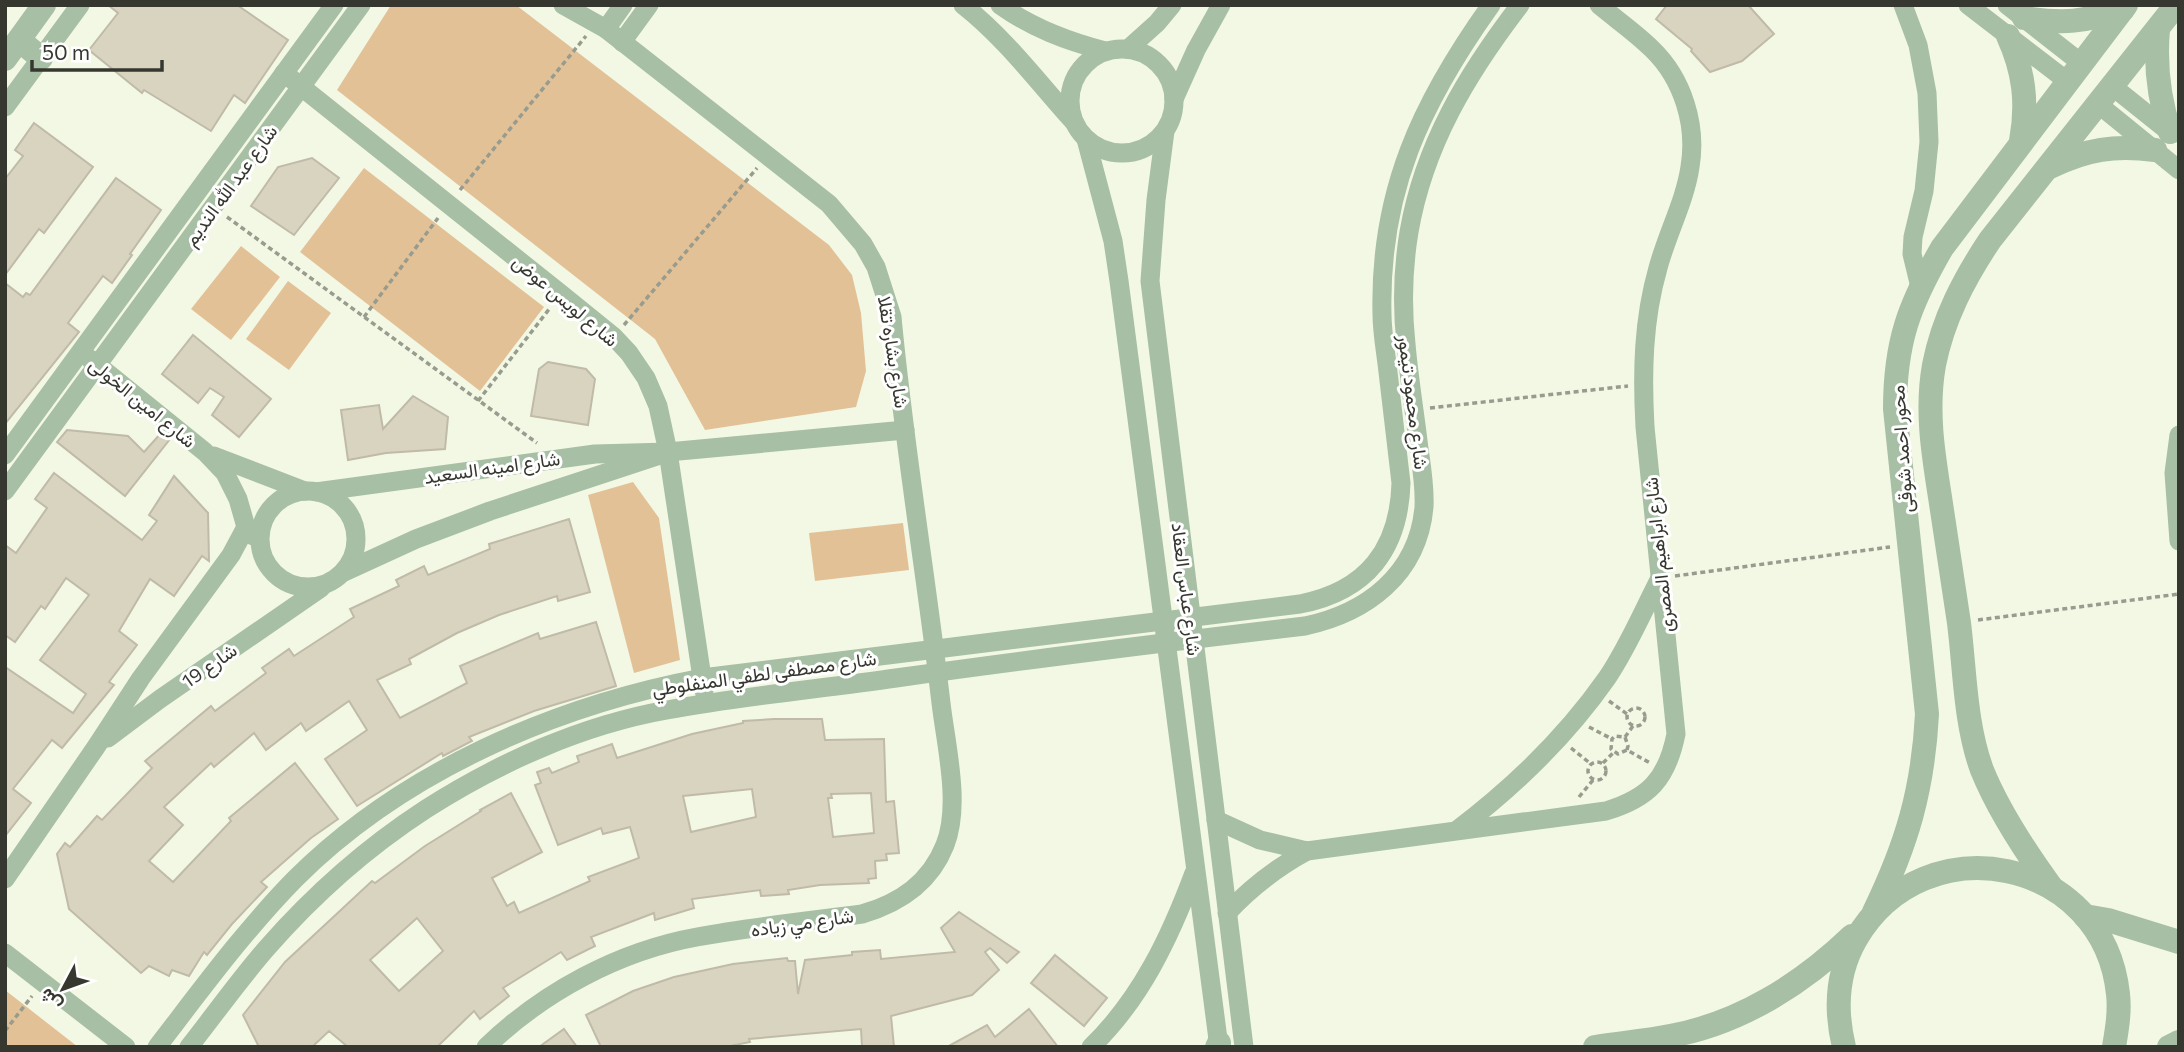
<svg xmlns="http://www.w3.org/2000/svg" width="2184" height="1052" font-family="Commissioner,Vazirmatn,sans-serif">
	<rect width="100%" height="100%" fill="#f3f8e4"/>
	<g fill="#e3c197">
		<path d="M391,5h125l313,240 23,30 9,38 5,58 -10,36 -151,23 -50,-91 -318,-249z"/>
		<path d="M364,168l180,139 -64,84 -180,-139z"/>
		<path d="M241,246l39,31 -49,63 -40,-31z"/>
		<path d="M288,281l43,32 -42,57 -43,-31z"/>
		<path d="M633,482l26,36 21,142 -46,13 -46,-178z"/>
		<path d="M903,523l6,47 -94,11 -6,-48z"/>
		<path d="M5,990l73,57h-73z"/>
	</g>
	<g fill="#d9d4c0" stroke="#c0bba8" stroke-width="2" fill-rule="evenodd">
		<path d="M108,5h129l51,35 -43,63 -11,-8 -23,36 -67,-41 -2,3 -53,-43 29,-37z"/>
		<path d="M1667,5h81l26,29 -32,27 -32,11 -19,-21 1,-2 -36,-30z"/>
		<path d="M34,123l59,44 -49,66 -5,-4 -34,46v-96l18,-23 -8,-6z"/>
		<path d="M312,158l27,20 -45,57 -43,-29 27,-39z"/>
		<path d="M116,178l45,32 -31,44 2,1 -20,28 -9,-7 -35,47 11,9 -74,92v-141l18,14 3,-4 4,2z"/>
		<path d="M193,335l78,64 -32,38 -27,-22 12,-18 -14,-9 -12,15 -36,-29z"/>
		<path d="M548,362l38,7 9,10 -7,46 -57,-9 8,-47z"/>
		<path d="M413,396l35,21 -3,32 -59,4 -38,7 -7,-50 38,-5 4,24z"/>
		<path d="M67,430l61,6 16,16 17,-19 9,6 -45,57 -68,-54z"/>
		<path d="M54,473l88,67 15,-19 -8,-6 25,-39 34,37 1,48 -7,-5 -28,40 -24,-17 -31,52 18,14 -28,37 5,3 -52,63 -10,-8 -39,49 18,14 -26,33v-169l68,46 13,-19 -46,-34 49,-65 -23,-17 -21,31 -4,-3 -26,36 -10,-7v-90l11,8 31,-45 -12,-9z"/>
		<path d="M569,519l21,73 -32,9 -1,-5 -58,19 -42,18 -48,26 2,5 -34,16 23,38 67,-35 -7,-17 78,-33 2,6 56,-17 20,64 -82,25 -65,26 3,4 -29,15 -1,-3 -85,53 -32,-47 42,-29 -18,-29 -43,30 -5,-8 -35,27 -12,-17 -40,34 -3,-4 -47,44 19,18 -34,36 24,21 58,-61 -2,-3 66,-55 43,56 -27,19 -50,44 6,5 -35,37 -25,31 -3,-3 -15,24 -17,-6 -3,6 -20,-10 -8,7 -72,-64 -12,-55 8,-11 5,4 27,-31 5,4 50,-52 -7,-7 66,-55 4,5 51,-38 -4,-5 27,-19 5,7 60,-39 -4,-8 49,-23 -3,-6 28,-14 4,9 62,-26 -1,-5z"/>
		<path d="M774,719h48l3,21 59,-1 2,63 8,-1 5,52 -13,1 1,6 -12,1 1,17 -8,1 1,4 -49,2 -32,5 1,4 -28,2 -1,-6 -68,9 2,9 -39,12 -1,-7 -63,24 4,9 -28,14 -6,-8 -58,36 6,8 -29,23 -6,-8 -37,36h-89l-19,-16 -17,16h-53l-16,-32 42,-53 87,-81 3,2 50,-37 56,-35 -1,-1 31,-17 31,59 -50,26 15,28 7,-4 5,11 71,-32 -2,-4 51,-19 -9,-31 -27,7 -2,-6 -43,17 -23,-60 6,-2 -4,-11 12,-4 3,5 27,-11 -2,-6 35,-12 5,14 75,-24 51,-11v-2zM752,789l4,28 -65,15 -8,-36zM871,793l3,40 -41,4 -5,-39h4l-1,-4zM417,918l26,33 -44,40 -29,-31z"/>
		<path d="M959,912l60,40 -12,11 -17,-15 -5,4 14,18 -27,25 -81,21 3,31h-32l-1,-18 -112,10 1,3 -25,5h-124l-15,-32 47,-24 41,-14 59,-13 54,-6 1,3h7l3,33 7,-34 47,-5v-3l28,-2 1,9 74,-7 -14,-24z"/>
		<path d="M1055,955l52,43 -23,28 -53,-43z"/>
		<path d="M1029,1009l29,38h-111l40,-22 8,12z"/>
		<path d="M564,1029l13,18h-38z"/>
	</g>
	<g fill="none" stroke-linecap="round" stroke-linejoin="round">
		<g stroke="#989c8e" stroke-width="3.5" stroke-dasharray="5 3.5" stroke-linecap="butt">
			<path d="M460,190l126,-154"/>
			<path d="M227,217l310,226"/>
			<path d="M364,317l74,-99"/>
			<path d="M624,325l133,-157"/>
			<path d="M478,401l72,-93"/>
			<path d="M1430,408l198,-22"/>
			<path d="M1675,576l215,-29"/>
			<path d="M1978,620l201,-26"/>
			<path d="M1609,701l18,13"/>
			<circle cx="1636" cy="717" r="9"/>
			<path d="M1589,727l23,12"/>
			<path d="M1625,737l8,-11"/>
			<path d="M1571,748l20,16"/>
			<path d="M1627,750l1,-4 -3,-9 -10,-1 -3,3 -1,10 7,5 9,-4 23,13"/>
			<circle cx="1597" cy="771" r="9"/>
			<path d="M1603,763l11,-11"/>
			<path d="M1579,797l14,-17"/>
			<path d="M5,1031l27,-35"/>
		</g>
		<g stroke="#a7bfa4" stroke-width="19">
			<path d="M963,5c42,33 74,76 110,116"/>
			<path d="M1000,5c32,23 66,36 105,46"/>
			<path d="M1903,5l15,40 9,48 2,49 -5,49 -11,46 -1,17 8,33"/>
			<path d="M1968,5l99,76"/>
			<path d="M2007,5l74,58"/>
			<path d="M606,29l17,-24"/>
			<path d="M622,42l27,-37"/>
			<circle cx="1122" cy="101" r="52"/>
			<path d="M1128,49l29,-26 15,-18"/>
			<path d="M284,73l277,221 53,43 15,16 17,25 12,28 10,46 36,239"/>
			<path d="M2112,86l60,48"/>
			<path d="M1174,99l22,-49 25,-45"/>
			<path d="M2098,104l81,66"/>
			<path d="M5,107l75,-102"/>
			<path d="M1165,131l-9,69 -6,81 94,766"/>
			<path d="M1086,139l27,102 6,40 100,766"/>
			<path d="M90,359l115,93 20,21 13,26 8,28 7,9"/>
			<path d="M2179,435l-5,38 5,68"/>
			<path d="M5,455l329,-450"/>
			<path d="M214,456l91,35"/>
			<circle cx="308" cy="539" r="48"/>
			<path d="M5,491l356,-486"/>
			<path d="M316,492l279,-38 73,-2 237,-22"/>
			<path d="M344,572l72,-33 74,-28 167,-55"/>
			<path d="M108,738l52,-39 161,-111"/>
			<path d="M1216,820l44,20 47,11 299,-40c43,-13 61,-32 70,-77l-31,-307c-3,-54 -2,-107 13,-159 9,-34 27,-67 32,-101 7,-42 -7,-88 -38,-118 -16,-16 -35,-29 -53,-44"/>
			<path d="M1457,830c58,-44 108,-92 150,-152 21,-31 36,-67 53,-100"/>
			<path d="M5,879l91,-132 45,-69 90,-123 15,-28"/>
			<path d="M1227,913c24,-26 49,-45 80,-62"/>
			<path d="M5,953l121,94"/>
			<path d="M157,1047c44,-57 87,-116 138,-168 107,-107 259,-173 407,-201l598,-74c67,-13 99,-55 101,-121 -4,-37 -9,-74 -13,-111 -2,-19 -6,-39 -6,-58 -3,-122 39,-211 109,-309"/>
			<path d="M189,1047c26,-33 50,-67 77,-98 47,-54 100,-101 160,-140 72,-46 156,-84 241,-99 76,-14 153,-21 229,-32 136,-19 273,-36 409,-52 61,-13 113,-51 119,-119 1,-20 -2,-38 -5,-58 -4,-35 -10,-70 -13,-105 -4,-37 -3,-76 3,-112 15,-87 58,-158 111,-227"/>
			<path d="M486,1047c57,-55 133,-96 211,-110 55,-10 111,-16 165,-23 38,-11 68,-31 83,-69 16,-40 1,-99 -4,-142 -15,-129 -37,-257 -49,-386l-16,-50 -13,-23 -34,-40 -223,-175 -43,-24"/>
			<path d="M1091,1047c50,-48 79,-110 103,-174"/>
		</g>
		<g stroke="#a7bfa4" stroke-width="24">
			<path d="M2024,18c41,6 59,4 99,-9"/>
			<path d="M2158,29c-3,36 0,68 12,103"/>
			<path d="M2008,36c16,35 20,67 13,105"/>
			<path d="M19,40l22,18"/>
			<path d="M5,59l39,-54"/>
			<path d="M2050,167c37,-18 64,-22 105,-17"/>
			<path d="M2052,888c-27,-37 -53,-76 -70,-118 -17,-46 -17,-99 -23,-147 -6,-42 -13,-84 -19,-126 -7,-44 -14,-87 -6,-132 9,-46 30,-86 56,-125l186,-235"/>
			<path d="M1874,912c33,-68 49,-122 53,-198l-32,-305c0,-67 14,-104 47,-161l184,-243"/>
			<path d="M2085,916l23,4 71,22"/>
			<path d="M1217,1047l2,-4"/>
			<path d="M1595,1047c25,-4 50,-6 75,-11 69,-12 132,-52 182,-100"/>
			<path d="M1844,1047c-9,-37 -7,-75 12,-108 69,-118 248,-81 262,55 2,18 -1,35 -4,53"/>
			<path d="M2169,1047l10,-5"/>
		</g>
	</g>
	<g text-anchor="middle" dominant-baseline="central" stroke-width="6" stroke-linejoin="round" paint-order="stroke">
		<g font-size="19" fill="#363830" stroke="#fff">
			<text transform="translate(230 185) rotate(-54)">شارع عبد الله النديم</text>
			<text transform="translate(566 300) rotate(40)">شارع لويس عوض</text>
			<text transform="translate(894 352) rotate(81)">شارع بشاره تقلا</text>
			<text transform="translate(143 402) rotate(39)">شارع امين الخولى</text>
			<text transform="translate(1414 402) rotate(83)">شارع محمود تيمور</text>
			<text transform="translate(1901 449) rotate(-94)">محور احمد شوقى</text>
			<text transform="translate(492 467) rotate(-8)">شارع امينه السعيد</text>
			<text transform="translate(1658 555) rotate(-96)">شارع ابراهيم المصرى</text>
			<text transform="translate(1187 589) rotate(83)">شارع عباس العقاد</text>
			<text transform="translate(209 665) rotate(-35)">شارع 19</text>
			<text transform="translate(764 673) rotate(-8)">شارع مصطفى لطفي المنفلوطي</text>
			<text transform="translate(802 922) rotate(-8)">شارع مي زياده</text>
		</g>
	</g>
	<rect width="2184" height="1052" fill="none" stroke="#363830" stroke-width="14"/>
	<g transform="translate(63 989) rotate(229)" stroke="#ffffff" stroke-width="5" paint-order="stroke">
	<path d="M0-5L12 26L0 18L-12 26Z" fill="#363830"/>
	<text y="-10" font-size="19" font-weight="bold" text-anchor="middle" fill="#363830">ش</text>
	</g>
	<path d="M32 60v10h130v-10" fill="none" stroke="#363830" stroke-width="3.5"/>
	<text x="42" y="60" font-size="21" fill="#363830" stroke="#ffffff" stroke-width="5" paint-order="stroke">50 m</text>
</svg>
